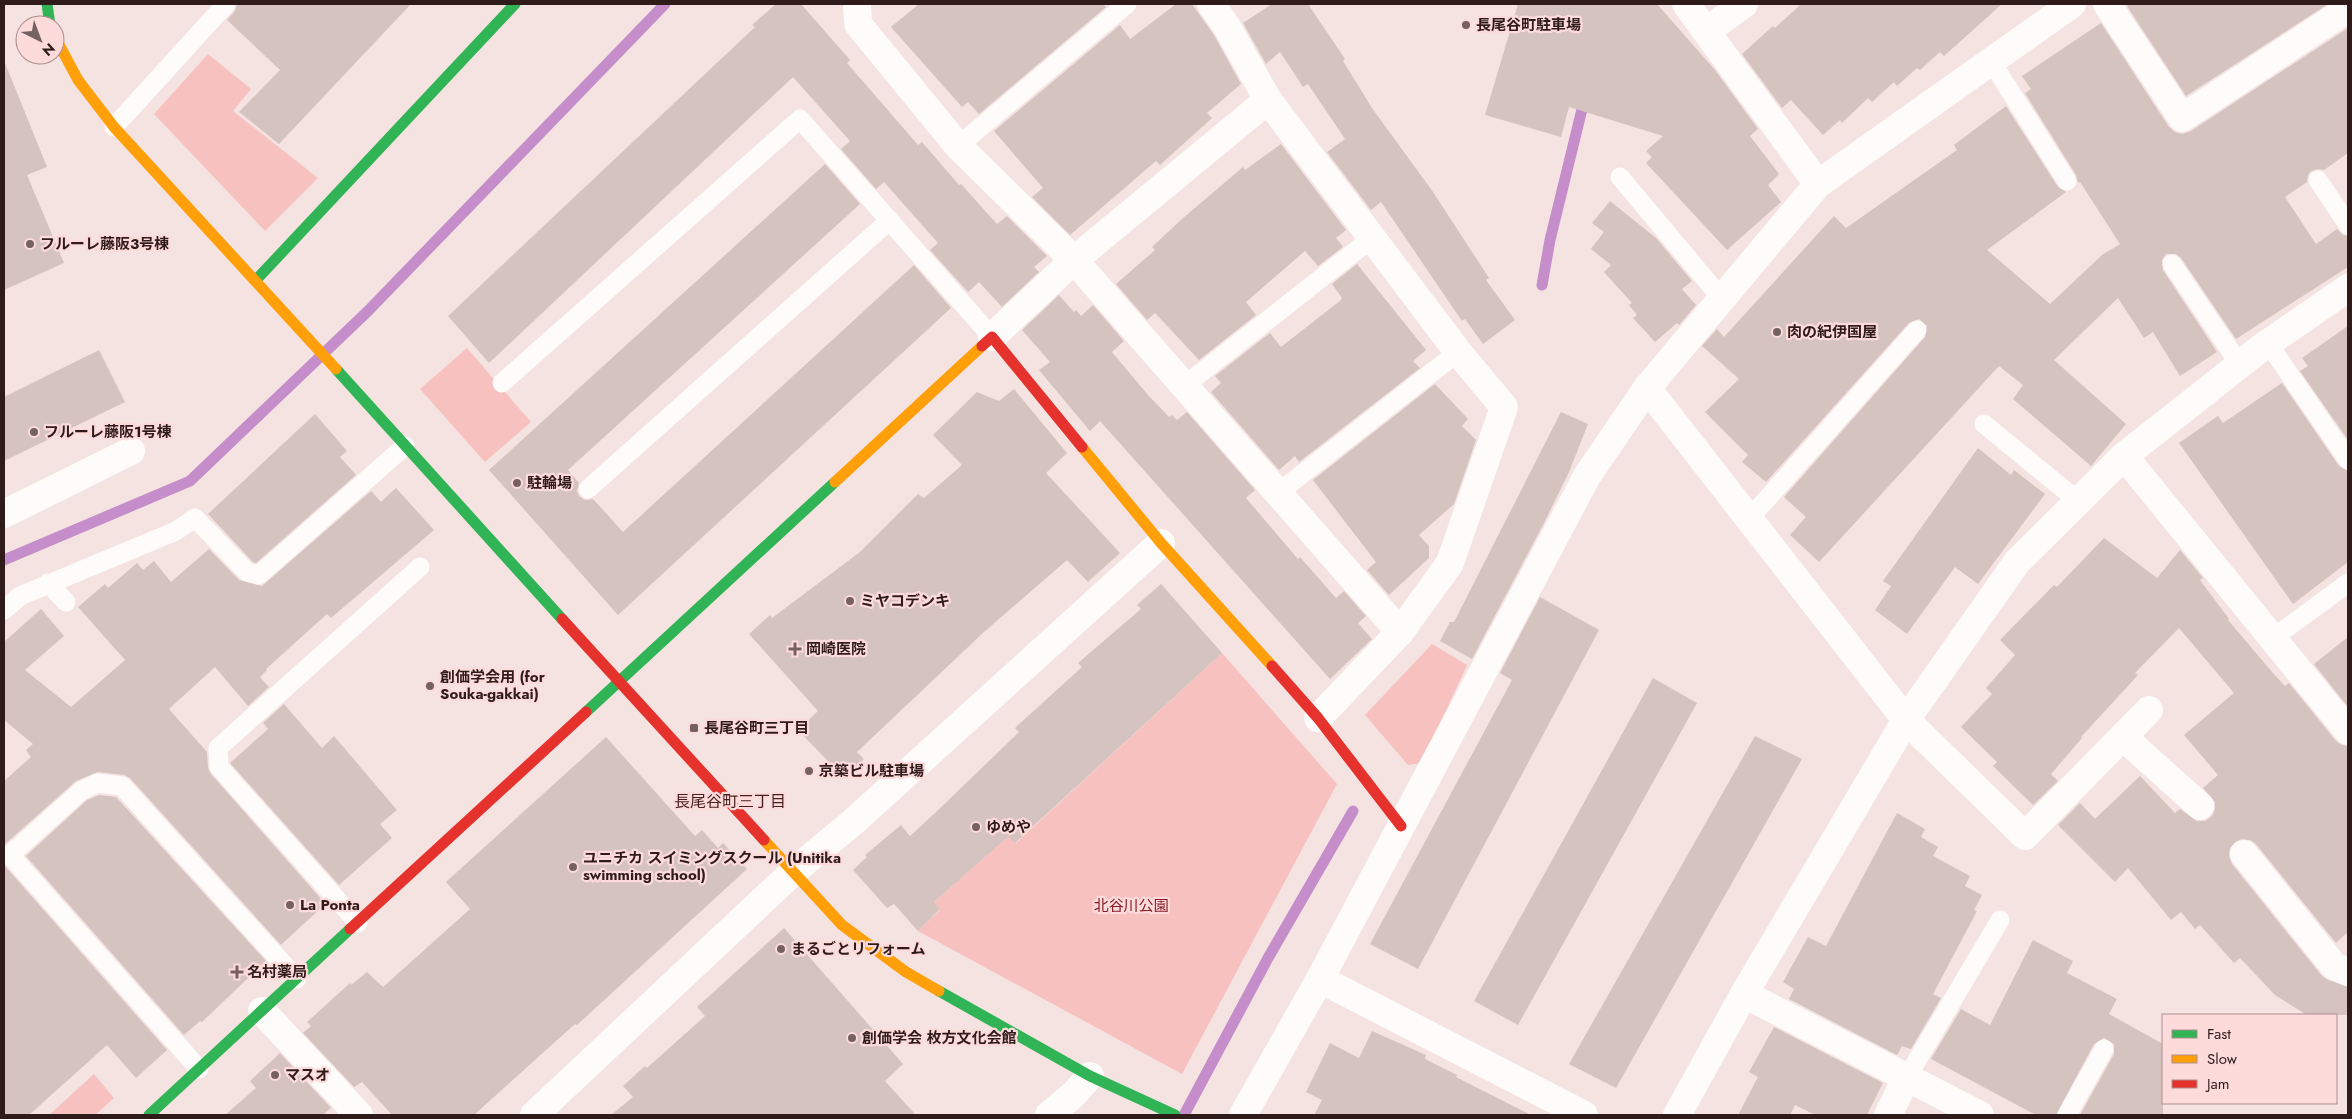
<svg xmlns="http://www.w3.org/2000/svg" width="2352" height="1119" font-family="Jost,'Noto Sans JP',sans-serif">
	<rect width="100%" height="100%" fill="#f5e3e2"/>
	<g fill="#f7c1bf">
		<path d="M208,54l43,35 -18,22 85,67 -53,53 -111,-117z"/>
		<path d="M467,348l64,74 -46,40 -65,-73z"/>
		<path d="M1432,644l35,21 -45,98 -14,2 -43,-50z"/>
		<path d="M1222,653l115,131 -155,290 -264,-143 22,-21 -6,-8 74,-65 8,6z"/>
		<path d="M94,1074l20,24 -19,17h-46z"/>
	</g>
	<g fill="none" stroke-linecap="round" stroke-linejoin="round">
		<g stroke="#c58dc9" stroke-width="11">
			<path d="M1542,285l8,-45 35,-143"/>
			<path d="M4,560l186,-79 178,-170 297,-307"/>
			<path d="M1184,1115l84,-157 85,-147"/>
		</g>
	</g>
	<g fill="#d5c3bf">
		<path d="M237,4h174l-132,140 -40,-32 41,-42 -53,-50 8,-9z"/>
		<path d="M776,4h25l49,56 -3,3 71,82 4,-3 37,43 2,-1 36,40 10,-8 40,40 -13,11 5,5 -37,35 -23,-25 -11,10 -38,-42 8,-7 -54,-61 -8,7 -35,-40 9,-8 -57,-64 -304,286 -41,-47 307,-289 -3,-2z"/>
		<path d="M919,4h184l3,3 -127,107 -11,-12 -6,5 -71,-80z"/>
		<path d="M1176,4h16l22,31 27,49 -34,29 5,5 -52,47 -4,-4 -86,74 -38,-38 11,-9 -49,-57 126,-106 10,14z"/>
		<path d="M1272,4h36l37,55 -2,2 29,47 61,84 56,86 -3,2 29,40 -32,24 -18,-25 -3,2 -81,-119 -10,8 -44,-58 18,-13 -37,-55 -5,3 -23,-35 -14,12 -23,-41z"/>
		<path d="M1518,4h139l58,66 43,59 -8,7 29,38 -11,11 13,17 -54,48 -81,-87 6,-6 -6,-6 17,-15 -94,-29 -8,30 -76,-22z"/>
		<path d="M1801,4h201l-58,52 -4,-4 -20,18 -3,-2 -20,18 -3,-4 -22,20 -4,-4 -26,25 -2,-3 -17,15 -32,-35 -9,8 -40,-54 31,-28 2,2z"/>
		<path d="M2130,4h198l-142,92 -59,-90z"/>
		<path d="M2101,23l68,104 6,5 7,2 9,-3 157,-103v125l-24,17 -6,-1 -7,2 -3,4 -1,7 -22,15 31,47 21,-15 6,6 5,1v31l-112,72 -55,-81 -5,-4h-10l-4,6 1,10 54,82 -37,24 -27,-44 -9,6 -26,-40 -64,62 72,64 -35,42 -78,-67 10,-14 -24,-19 -180,196 -29,-27 16,-18 -22,-20 141,-160 2,-11 -8,-7 -10,4 -143,159 -24,-20 6,-7 -43,-43 34,-33 -37,-33 15,-17 7,8 110,-121 12,12 111,-78 -3,-5 52,-39 52,81 8,5 -79,58 63,54 52,-49 18,-11 -40,-62 -2,1 -2,-8 -51,-82 6,-4 -9,-13z"/>
		<path d="M5,63l42,104 -20,8 37,88 -60,27z"/>
		<path d="M1281,144l65,86 -10,8 7,9 -25,19 -13,-15 -59,51 10,13 -57,45 -44,-47 -8,7 -31,-36 39,-34 -3,-3 31,-29 60,-51 2,3z"/>
		<path d="M825,164l35,40 -292,266 11,13 -2,8 2,5 6,4 8,-1 30,33 291,-267 37,43 -333,307 -129,-145z"/>
		<path d="M1610,201l46,37 36,43 -10,8 14,16 -17,20 -2,-2 -22,19 -22,-24 4,-3 -8,-10 3,-2 -28,-31 7,-7 -20,-16 13,-17 -12,-9z"/>
		<path d="M1357,264l69,86 -13,11 7,7 -121,94 -4,-6 -16,14 -68,-78 10,-9 -6,-7 55,-43 11,14 60,-47 1,-2 -10,-14z"/>
		<path d="M1059,295l15,17 2,-2 5,6 12,-11 31,36 -12,11 36,43 21,22 3,-2 5,5 10,-8 68,78 -9,8 52,61 2,-2 36,41 8,-7 22,25 -8,7 14,16 -42,40 -230,-258 -10,10 -51,-61 11,-8 -28,-32z"/>
		<path d="M2348,326v114l-48,-69 8,-5 -6,-8z"/>
		<path d="M99,350l26,52 -121,59v-64z"/>
		<path d="M2282,383l57,83 9,5v91l-55,42 -114,-161 39,-27 5,7z"/>
		<path d="M1435,384l33,35 -6,7 14,14 -22,64 -35,31 10,11v12l-40,37 -22,-25 9,-8 -63,-82z"/>
		<path d="M1014,389l53,64 -21,20 74,80 -32,29 -21,-22 -83,72 -127,120 7,7 -20,19 -46,-48 20,-19 -69,-77 21,-19 2,3 88,-66 58,-58 6,4 38,-33 -29,-30 44,-43 22,9z"/>
		<path d="M1561,412l27,12 -19,48 -25,51 -72,136 -32,-18 10,-19h4z"/>
		<path d="M315,414l32,37 -7,6 16,18 -100,88 -3,-1 -45,-48z"/>
		<path d="M1978,448l33,27 3,-5 31,24 -67,90 -23,-17 -48,67 -32,-24 16,-24 -8,-5z"/>
		<path d="M396,488l38,42 -103,88 -4,-4 -61,55 1,1 -7,7 9,10 -21,19 -33,-39 -46,42 38,43 1,16 3,6 111,126 -4,3 4,4 -41,38 -151,-167 -6,-3 -26,-3 -22,9 -72,64v-64l27,-24 -5,-7 7,-6 -29,-24v-78l37,-33 23,27 -39,34 46,37 54,-47 -47,-53 27,-23 3,4 29,-25 6,7 11,-9 17,21 38,-33 30,31 23,6 109,-95 10,11z"/>
		<path d="M2104,538l53,40 23,-28 23,28 -3,2 29,39 -1,1 44,52 13,14 4,-3 47,58 6,4 6,1v186l-12,11 -80,-99 -6,-4 -8,-1 -7,3 -5,6 -1,8 3,8 90,112 6,4 20,7v28h-41l-32,-20 -35,-37 -6,5 -34,-38 -5,4 -14,-17 -10,8 -43,-52 -13,14 -57,-57 22,-22 15,16 45,-43 35,37 5,-4 17,12h8l7,-5 3,-7v-7l-12,-14 15,-13 -34,-40 50,-42 -55,-65 -44,45 3,2 -57,62 1,1 -31,36 7,7 -25,24 -40,-39 4,-4 -36,-35 31,-33 -6,-6 29,-33 -15,-15 54,-55 3,2z"/>
		<path d="M1161,584l61,69 -207,190 -7,-6 -74,65 6,7 -22,22 -24,-27 -7,4 -34,-38 14,-13 -2,-2 36,-30 9,11 25,-23 84,-81 -4,-4 67,-61 -4,-4 63,-54 -4,-4z"/>
		<path d="M1540,597l59,33 -181,339 -48,-25 142,-264 -12,-7z"/>
		<path d="M2348,637v70l-34,-43z"/>
		<path d="M1653,678l44,25 -179,322 -44,-24z"/>
		<path d="M284,704l38,44 12,-12 63,74 -17,14 12,14 -53,47 -109,-122 38,-34 -5,-6z"/>
		<path d="M1755,736l47,23 -186,329 -47,-24z"/>
		<path d="M606,737l89,99 7,-6 16,18 5,-5 24,26 -170,156 -2,-1 -101,91h-82l-30,-33 -8,5 -51,-54 8,-7 -4,-4 43,-39 1,2 16,-13 16,15 87,-78 -24,-27z"/>
		<path d="M99,795l17,2 150,164 -64,61 -2,-1 -16,14 -158,-179 61,-56z"/>
		<path d="M1897,813l28,16 -4,8 17,10 -5,9 37,20 -5,10 17,9 -8,15 3,1 -44,83 8,4 -30,51 -9,-3 -5,9 -108,-56 5,-10 -11,-7 25,-45 18,9z"/>
		<path d="M4,865l163,185 -31,28 -29,-33 -78,70h-25z"/>
		<path d="M784,928l119,136 -18,17 31,34h-305l22,-18 -10,-11 22,-20 2,2 58,-52 -8,-9z"/>
		<path d="M2033,940l40,21 -6,12 50,26 -8,15 54,30v71h-83l34,-61v-10l-10,-6 -10,6 -38,71h-20l-105,-56 30,-50 29,16z"/>
		<path d="M1774,1027l109,56 -16,32h-52l-20,-10 -5,10h-52l20,-38 -9,-5z"/>
		<path d="M1372,1031l54,24 -1,4 32,16 -1,2 75,38h-217l8,-15 -16,-8 24,-49 29,15z"/>
		<path d="M280,1053l51,55 -8,7h-98l31,-27 -6,-7z"/>
	</g>
	<g fill="none" stroke-linecap="round" stroke-linejoin="round">
		<g stroke="#fefbfb" stroke-width="19">
			<path d="M1991,61l76,120"/>
			<path d="M114,127l112,-123"/>
			<path d="M958,146l169,-142"/>
			<path d="M1620,177l102,122"/>
			<path d="M2318,180l30,45"/>
			<path d="M2172,264l68,101"/>
			<path d="M2268,343l80,117"/>
			<path d="M502,383l298,-264 192,218"/>
			<path d="M1184,386l188,-148"/>
			<path d="M1984,424l94,77"/>
			<path d="M588,489l302,-269"/>
			<path d="M1278,493l180,-141"/>
			<path d="M1749,519l168,-189"/>
			<path d="M48,583l18,19"/>
			<path d="M4,610l16,-14 156,-65 19,-13 52,54 12,3 146,-129"/>
			<path d="M2273,638l75,-55"/>
			<path d="M358,923l-139,-156 -1,-19 202,-181"/>
			<path d="M199,1069l-189,-214 71,-64 16,-8 25,3 175,193"/>
			<path d="M1906,1079l94,-159"/>
			<path d="M2067,1115l37,-66"/>
		</g>
		<g stroke="#fefbfb" stroke-width="28">
			<path d="M857,4l1,20 100,122 116,114 326,372"/>
			<path d="M1211,4l16,23 41,73 190,252 46,55 -54,156 -50,69 -82,86"/>
			<path d="M1686,4l132,180"/>
			<path d="M2107,4l75,114 166,-109"/>
			<path d="M1707,31l37,-27"/>
			<path d="M992,337l82,-77 194,-160"/>
			<path d="M1647,388l259,332 119,116 124,-126"/>
			<path d="M2124,456l224,275"/>
			<path d="M4,514l127,-63"/>
			<path d="M2123,737l77,69"/>
			<path d="M2244,854l90,112 14,6"/>
			<path d="M1320,979l264,136"/>
			<path d="M1744,994l236,121"/>
			<path d="M262,1011l97,104"/>
			<path d="M534,1115l259,-243 60,-50 308,-279"/>
			<path d="M1049,1115l24,-20 17,-19"/>
			<path d="M1243,1115l77,-136 267,-503 60,-88 171,-204 254,-180"/>
			<path d="M1677,1115l67,-121 162,-274 111,-158 107,-106 137,-108 87,-60"/>
			<path d="M1888,1115l18,-36"/>
		</g>
		<g stroke="#30b455" stroke-width="11">
			<path d="M47,4l3,21"/>
			<path d="M256,280l259,-276"/>
			<path d="M336,369l226,250"/>
			<path d="M586,712l249,-230"/>
			<path d="M939,991l151,85 85,39"/>
			<path d="M149,1115l201,-186"/>
		</g>
		<g stroke="#ff9f0a" stroke-width="11">
			<path d="M55,37l23,43 36,47 222,242"/>
			<path d="M1082,447l79,96 111,123"/>
			<path d="M835,482l147,-136"/>
			<path d="M764,840l78,85 64,47 33,19"/>
		</g>
		<g stroke="#e5322d" stroke-width="11">
			<path d="M982,346l10,-9 90,110"/>
			<path d="M562,619l202,221"/>
			<path d="M1272,666l46,52 83,108"/>
			<path d="M350,929l236,-217"/>
		</g>
	</g>
	<g fill="#746160" stroke="#fddbda" stroke-width="2">
		<circle cx="1466" cy="25" r="5"/>
		<circle cx="30" cy="244" r="5"/>
		<circle cx="1777" cy="332" r="5"/>
		<circle cx="34" cy="432" r="5"/>
		<circle cx="517" cy="483" r="5"/>
		<circle cx="850" cy="601" r="5"/>
		<path d="M792.5 641.5h5v5h5v5h-5v5h-5v-5h-5v-5h5z"/>
		<circle cx="430" cy="686" r="5"/>
		<rect x="689" y="723" width="10" height="10" rx="2.5"/>
		<circle cx="809" cy="771" r="5"/>
		<circle cx="976" cy="827" r="5"/>
		<circle cx="573" cy="867" r="5"/>
		<circle cx="290" cy="905" r="5"/>
		<circle cx="781" cy="949" r="5"/>
		<path d="M234.5 964.5h5v5h5v5h-5v5h-5v-5h-5v-5h5z"/>
		<circle cx="852" cy="1038" r="5"/>
		<circle cx="275" cy="1075" r="5"/>
	</g>
	<g text-anchor="middle" dominant-baseline="central" stroke-width="4.5" stroke-linejoin="round" paint-order="stroke">
		<g font-size="15" font-weight="bold" fill="#2f1b1a" stroke="#fddbda" text-anchor="start">
			<text x="1476" y="25">長尾谷町駐車場</text>
			<text x="40" y="244">フルーレ藤阪3号棟</text>
			<text x="1787" y="332">肉の紀伊国屋</text>
			<text x="44" y="432">フルーレ藤阪1号棟</text>
			<text x="527" y="483">駐輪場</text>
			<text x="860" y="601">ミヤコデンキ</text>
			<text x="806" y="649">岡崎医院</text>
			<text x="440" y="677">創価学会用 (for<tspan x="440" dy="17">Souka-gakkai)</tspan></text>
			<text x="704" y="728">長尾谷町三丁目</text>
			<text x="819" y="771">京築ビル駐車場</text>
			<text x="986" y="827">ゆめや</text>
			<text x="583" y="858">ユニチカ スイミングスクール (Unitika<tspan x="583" dy="17">swimming school)</tspan></text>
			<text x="300" y="905">La Ponta</text>
			<text x="791" y="949">まるごとリフォーム</text>
			<text x="247" y="972">名村薬局</text>
			<text x="862" y="1038">創価学会 枚方文化会館</text>
			<text x="285" y="1075">マスオ</text>
		</g>
		<g font-size="15" fill="#881c26" stroke="#fddbda">
			<text x="1131" y="906">北谷川公園</text>
		</g>
		<g font-size="16" fill="#471e1e" stroke="#fddbda">
			<text x="730" y="801">長尾谷町三丁目</text>
		</g>
	</g>
	<rect width="2352" height="1119" fill="none" stroke="#2f1b1a" stroke-width="10"/>
	<rect x="2162" y="1014" width="175" height="90" fill="#fddbda" stroke="#ab8e8d"/>
	<rect x="2172" y="1030" width="25" height="8" fill="#30b455" stroke="#ab8e8d"/>
	<text x="2207" y="1039" font-size="15" fill="#2f1b1a">Fast</text>
	<rect x="2172" y="1055" width="25" height="8" fill="#ff9f0a" stroke="#ab8e8d"/>
	<text x="2207" y="1064" font-size="15" fill="#2f1b1a">Slow</text>
	<rect x="2172" y="1080" width="25" height="8" fill="#e5322d" stroke="#ab8e8d"/>
	<text x="2207" y="1089" font-size="15" fill="#2f1b1a">Jam</text>
	<g transform="translate(40 40) rotate(138)"><circle r="24" fill="#fddbda" stroke="#ab8e8d"/>
	<path d="M0-4L9 19L0 12L-9 19Z" fill="#746160"/>
	<text y="-8" font-size="14" font-weight="bold" text-anchor="middle" fill="#2f1b1a">N</text>
	</g>
</svg>
